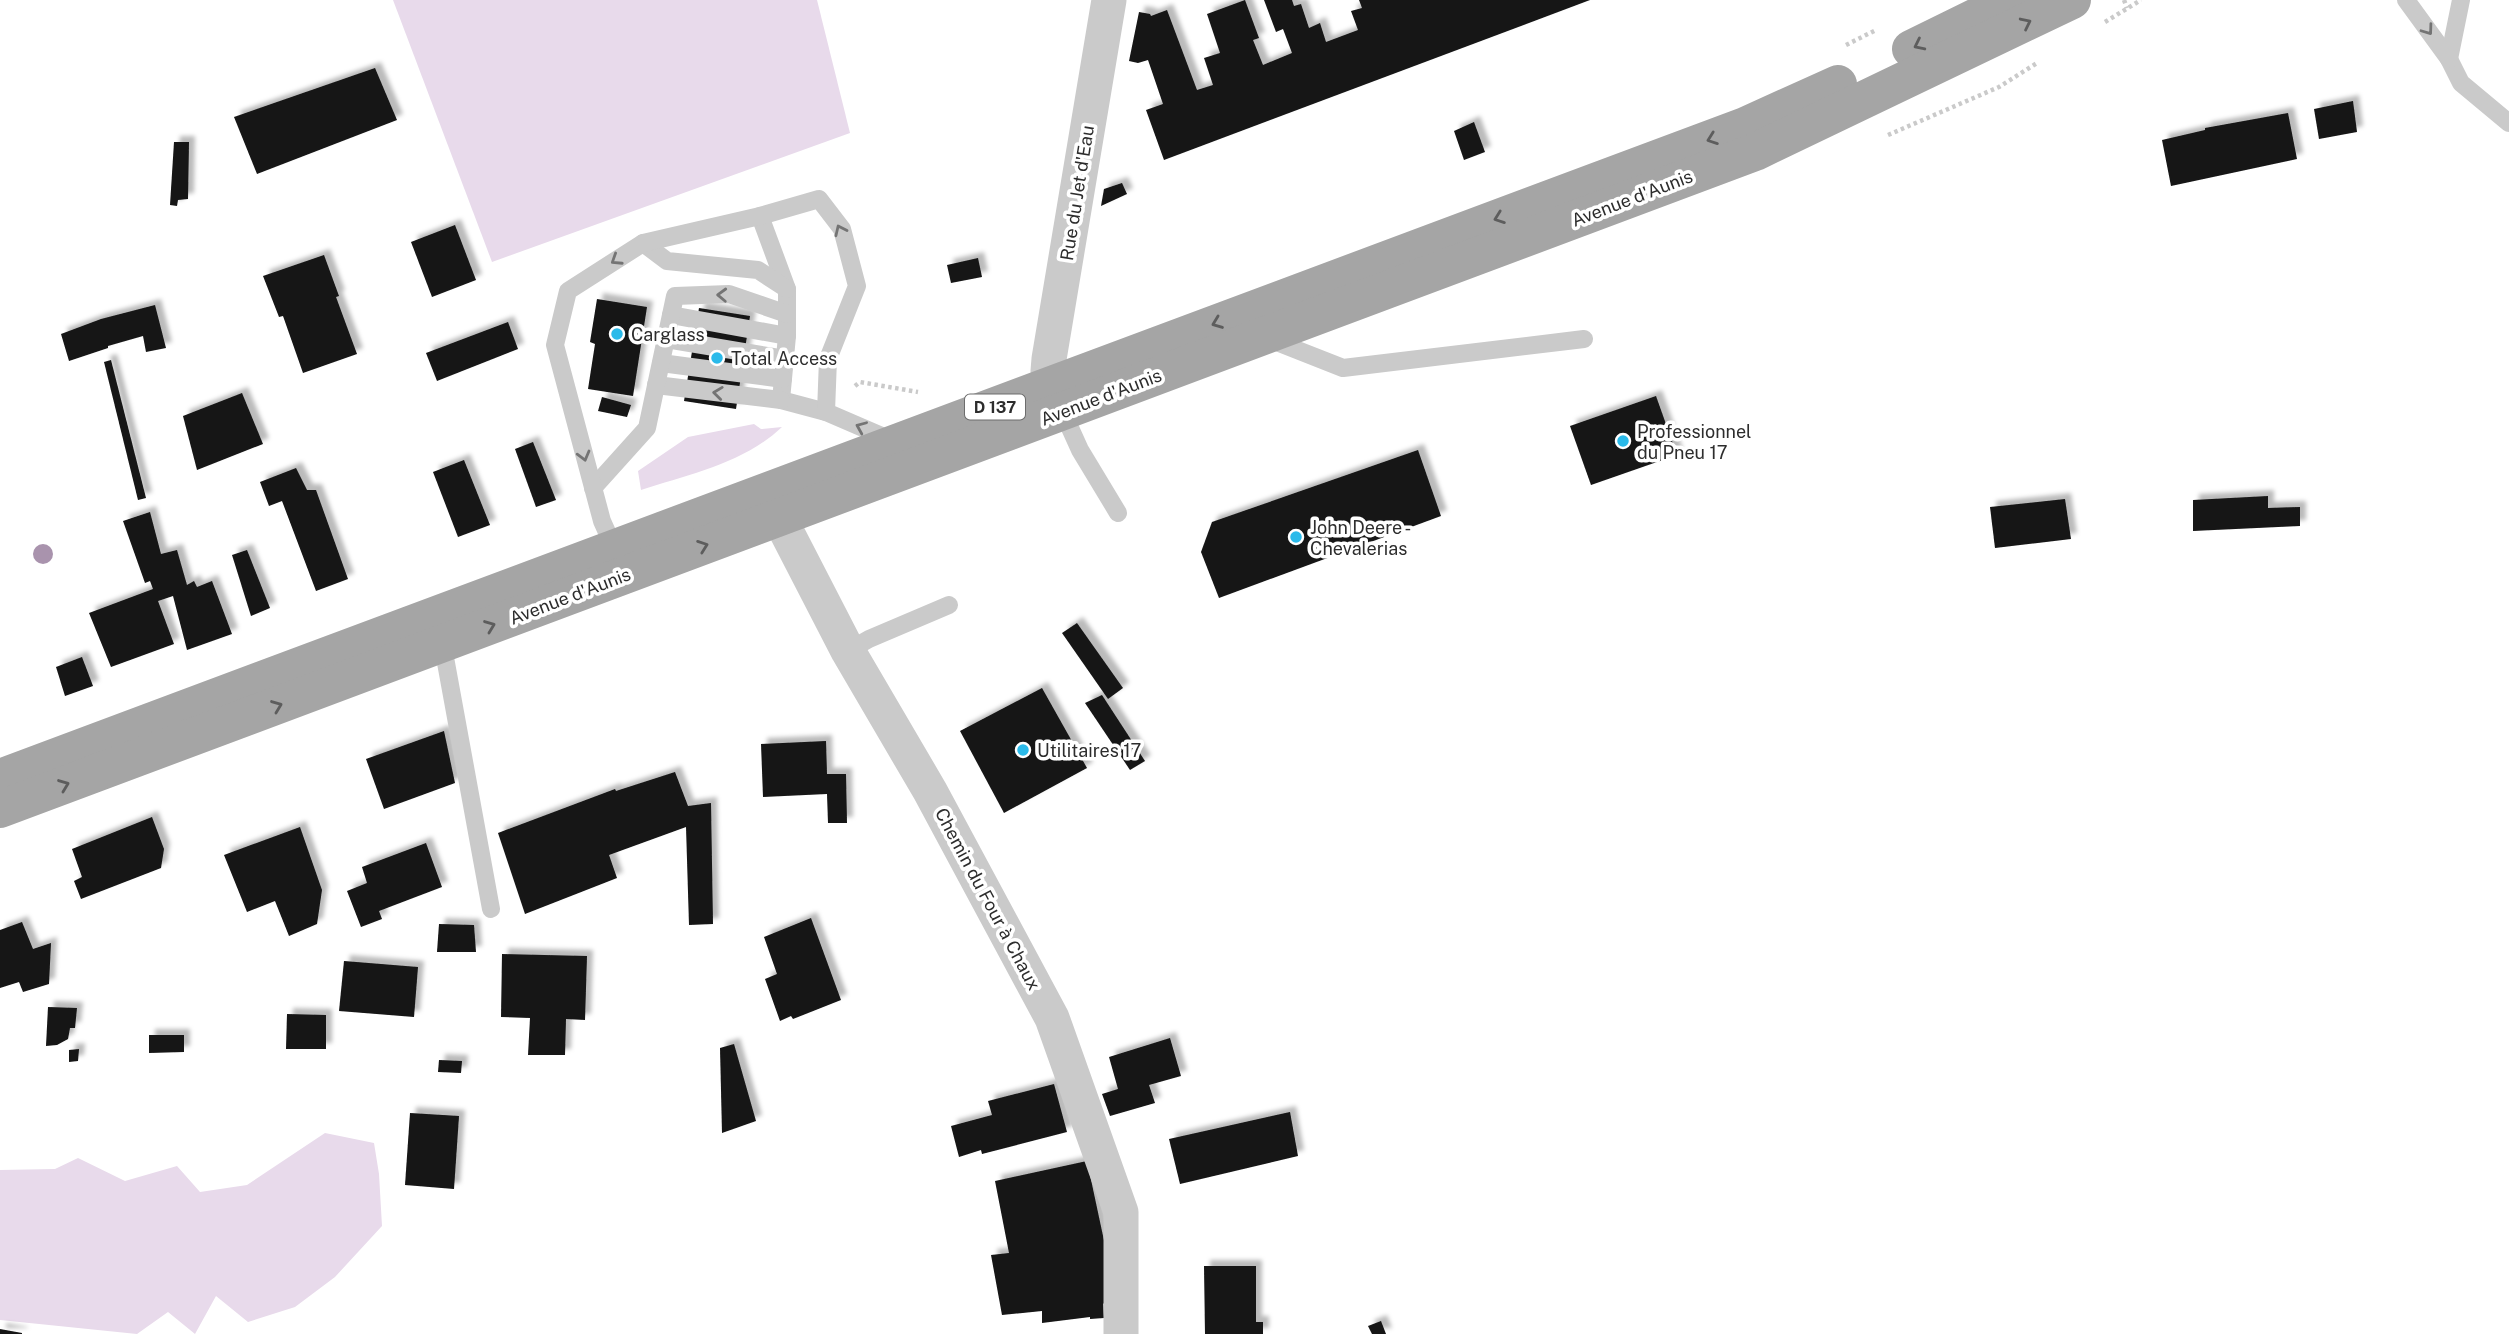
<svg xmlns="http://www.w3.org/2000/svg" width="2509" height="1334" font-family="'Public Sans',sans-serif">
	<defs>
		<filter id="shadow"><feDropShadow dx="6" dy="-6" stdDeviation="2" flood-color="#0004"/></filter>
	</defs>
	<rect width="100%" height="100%" fill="#fff"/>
	<g fill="#e8daeb">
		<path d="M393,0h424l33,133 -358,129z"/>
		<path d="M754,424l7,5 21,-2c-38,36 -92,47 -141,63l-3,-19 50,-34z"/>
		<path d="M325,1133l49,10 5,31 3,52 -47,51 -40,30 -47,15 -32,-26 -21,38 -27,-22 -31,22 -137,-14v-150l55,-1 23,-11 47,23 52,-15 23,26 47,-7z"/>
	</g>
	<g fill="#141414" filter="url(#shadow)">
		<path d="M1245,0l14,38 -6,2 10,25 29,-12 -9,-24 -7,3 -12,-32h28l2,6 7,-2 8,24 11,-5 6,19 32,-12 -7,-19 11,-3 -3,-8h231l-426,160 -18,-50 17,-6 -15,-44 -10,3 -9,-2 10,-49 11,2 1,2 16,-6 30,80 16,-5 -9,-27 16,-5 -13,-39z"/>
		<path d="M375,68l22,52 -140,54 -23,-57z"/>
		<path d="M2353,101l4,31 -38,7 -5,-30z"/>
		<path d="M2288,113l9,46 -126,27 -9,-46 43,-10v-2z"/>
		<path d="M1474,122l11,30 -21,8 -10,-29z"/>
		<path d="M174,142h15l-1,57 -10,1 -1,6 -7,-1z"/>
		<path d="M1122,183l5,11 -26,12 3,-17z"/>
		<path d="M455,225l21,55 -44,17 -21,-55z"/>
		<path d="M324,255l15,41 -3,1 21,57 -54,19 -20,-57 -4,1 -16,-41z"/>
		<path d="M978,258l4,19 -31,6 -4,-18z"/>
		<path d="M597,299l50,8 -14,89 -45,-7 7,-45 -5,-2z"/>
		<path d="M155,305l11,43 -20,4 -3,-16 -35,10v2l-39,13 -8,-27 40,-15z"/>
		<path d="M699,308l51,8 -14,93 -52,-8z"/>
		<path d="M508,322l10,27 -81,32 -11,-28z"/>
		<path d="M111,360l35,138 -8,2 -34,-138z"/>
		<path d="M242,393l21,51 -66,26 -14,-54z"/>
		<path d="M1656,396l21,59 -86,30 -21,-59z"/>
		<path d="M602,397l29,8 -4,12 -29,-6z"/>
		<path d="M533,442l23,58 -20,7 -21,-58z"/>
		<path d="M1418,450l23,66 -222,82 -18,-46 11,-30z"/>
		<path d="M464,460l26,65 -32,12 -25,-65z"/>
		<path d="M296,468l11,22h9l32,89 -32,12 -34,-90 -13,5 -9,-24z"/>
		<path d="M2268,496v12l32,-1v19l-107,5v-31z"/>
		<path d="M2065,499l6,40 -76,9 -5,-41z"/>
		<path d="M150,512l11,42 16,-4 10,35 7,-4 3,6 15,-6 20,53 -45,16 -14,-54 -15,5 16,43 -63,23 -22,-54 64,-24 -3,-8 -5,2 -22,-62z"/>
		<path d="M247,550l23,58 -19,8 -19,-61z"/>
		<path d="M1077,623l46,65 -15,11 -46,-66z"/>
		<path d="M82,657l11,29 -28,10 -9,-29z"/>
		<path d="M1042,688l45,80 -83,45 -44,-82z"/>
		<path d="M1102,695l43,66 -15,9 -45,-67z"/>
		<path d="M444,731l11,52 -71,26 -18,-50z"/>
		<path d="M826,741l1,33h19l1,49h-19l-1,-29 -64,3 -2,-53z"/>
		<path d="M675,772l13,34 23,-3 2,121 -24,1 -3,-98 -77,28 8,23 -92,36 -27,-81 117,-44 1,2z"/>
		<path d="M152,817l12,32 -3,19 -80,31 -7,-18 8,-4 -10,-28z"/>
		<path d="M300,827l22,63 -5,34 -28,12 -14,-35 -28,11 -23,-57z"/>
		<path d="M426,843l16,44 -63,24 3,8 -21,8 -14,-36 20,-8 -5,-16z"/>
		<path d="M811,918l30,82 -48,19 -2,-3 -11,5 -15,-42 12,-5 -13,-37z"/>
		<path d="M22,922l11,27 18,-6 -2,41 -26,8 -4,-10 -19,6v-58z"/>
		<path d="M439,924l35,1 2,27h-39z"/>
		<path d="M502,954l85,2 -2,64 -19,-1 -1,36h-37l2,-37 -29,-1z"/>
		<path d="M344,961l74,6 -4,50 -75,-6z"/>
		<path d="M48,1007l29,1 -2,20h-5l-2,11 -11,6 -11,1z"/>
		<path d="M287,1014l39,1v34h-40z"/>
		<path d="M149,1035h35v17l-35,1z"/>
		<path d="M1170,1038l11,38 -32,9 6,18 -45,13 -8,-22 16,-5 -9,-32z"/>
		<path d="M734,1044l22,77 -34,12 -2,-85z"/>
		<path d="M79,1049l-1,12 -9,1v-12z"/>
		<path d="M439,1060l23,1 -1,12 -23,-1z"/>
		<path d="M1054,1084l13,48 -85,22 -1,-4 -22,7 -8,-31 41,-11 -4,-14z"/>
		<path d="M1290,1112l8,44 -118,28 -11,-45z"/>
		<path d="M410,1113l49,3 -5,73 -49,-4z"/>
		<path d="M1087,1161l28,131 -12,12 1,14 -14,1v-2l-48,6v-12l-40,4 -11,-60 18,-2 -14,-72z"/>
		<path d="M1204,1266h52v56h7v12h-58z"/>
		<path d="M1381,1321l5,13h-14l-4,-8z"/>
		<path d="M0,1329l22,4v1h-22z"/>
	</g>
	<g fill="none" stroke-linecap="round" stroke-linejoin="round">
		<g stroke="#cacaca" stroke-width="4.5" stroke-dasharray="3.5 3.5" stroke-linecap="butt">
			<path d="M2124,0l3,8"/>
			<path d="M2105,22l36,-22"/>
			<path d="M1846,45l30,-15"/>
			<path d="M1888,135l111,-48 38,-24"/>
			<path d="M855,386l5,-4 58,10"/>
		</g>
		<g stroke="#cacaca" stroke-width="18">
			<path d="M2406,0l43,59 12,24 48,40"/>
			<path d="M2449,59l12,-59"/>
			<path d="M760,216l27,73v47l-6,64 45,12"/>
			<path d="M643,243l24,18 91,9 29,19"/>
			<path d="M671,315l116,21"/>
			<path d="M666,339l119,20"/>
			<path d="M1269,339l74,29 241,-29"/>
			<path d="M661,363l122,16"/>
			<path d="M656,385l125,15"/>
			<path d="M1061,408l19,42 38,63"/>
			<path d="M593,488l54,-60 28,-132 54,-2 58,20"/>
			<path d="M615,550l-13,-29 -47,-176 13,-54 75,-48 117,-27 59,-17 23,30 15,57 -29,73 -2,53 65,28"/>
			<path d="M442,641l49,268"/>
			<path d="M848,651l21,-12 80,-34"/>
		</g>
		<g stroke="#cacaca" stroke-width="35">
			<path d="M1053,385l-5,-14 1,-12 60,-359"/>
			<path d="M766,492l82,159 82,140 122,227 69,194v122"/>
		</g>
		<g stroke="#a5a5a5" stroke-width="38">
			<path d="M1911,49l100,-49"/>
			<path d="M0,778l1745,-652 93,-42"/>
			<path d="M0,809l1755,-657 317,-152"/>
		</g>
	</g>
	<circle fill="#a993ad" cx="43" cy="554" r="10"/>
	<defs><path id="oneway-chevron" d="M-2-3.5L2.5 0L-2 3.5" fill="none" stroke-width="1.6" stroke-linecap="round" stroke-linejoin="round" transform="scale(1.75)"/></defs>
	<g stroke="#5d5d5d">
		<use href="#oneway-chevron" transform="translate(2026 23) rotate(-26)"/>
		<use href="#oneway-chevron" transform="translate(1919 45) rotate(154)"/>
		<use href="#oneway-chevron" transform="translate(1712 139) rotate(160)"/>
		<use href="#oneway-chevron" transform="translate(1499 218) rotate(160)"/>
		<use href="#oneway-chevron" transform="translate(1217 323) rotate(159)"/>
		<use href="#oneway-chevron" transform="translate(703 546) rotate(-20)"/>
		<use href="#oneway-chevron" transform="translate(490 626) rotate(-21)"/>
		<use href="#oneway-chevron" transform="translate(277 706) rotate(-21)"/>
		<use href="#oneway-chevron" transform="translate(64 785) rotate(-21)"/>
	</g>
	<g stroke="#747474">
		<use href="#oneway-chevron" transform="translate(2428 30) rotate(54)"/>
		<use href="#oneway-chevron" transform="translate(840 230) rotate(-115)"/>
		<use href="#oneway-chevron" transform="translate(616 260) rotate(147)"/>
		<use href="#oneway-chevron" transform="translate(722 295) rotate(-178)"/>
		<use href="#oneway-chevron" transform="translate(718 393) rotate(-173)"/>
		<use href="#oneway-chevron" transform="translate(861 427) rotate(-157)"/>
		<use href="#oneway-chevron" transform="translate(584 456) rotate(75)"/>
	</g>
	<g fill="#2abaea" stroke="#fff" stroke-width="2.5">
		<circle cx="617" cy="334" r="7"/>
		<circle cx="717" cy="358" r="7"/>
		<circle cx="1623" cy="441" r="7"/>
		<circle cx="1296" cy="537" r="7"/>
		<circle cx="1023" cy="750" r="7"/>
	</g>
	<g text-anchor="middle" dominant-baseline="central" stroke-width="7" stroke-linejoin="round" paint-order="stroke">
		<rect fill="#fff" stroke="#6c6c6c" stroke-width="2" x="965" y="394.5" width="60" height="25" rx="5"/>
		<g font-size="16" font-weight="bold" fill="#2d2d2d">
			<text x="995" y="407">D 137</text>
		</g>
		<g font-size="18" fill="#2d2d2d" stroke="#fff">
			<text transform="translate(1077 193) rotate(-81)">Rue du Jet d'Eau</text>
			<text transform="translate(1632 198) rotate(-21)">Avenue d'Aunis</text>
			<text transform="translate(1101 397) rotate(-21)">Avenue d'Aunis</text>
			<text transform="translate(570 596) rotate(-21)">Avenue d'Aunis</text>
			<text transform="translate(988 899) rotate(62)">Chemin du Four à Chaux</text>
		</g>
		<g font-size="18" fill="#2d2d2d" stroke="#fff" text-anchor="start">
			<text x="631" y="334">Carglass</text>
			<text x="731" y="358">Total Access</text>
			<text x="1637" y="431">Professionnel<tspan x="1637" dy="21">du Pneu 17</tspan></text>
			<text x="1310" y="527">John Deere -<tspan x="1310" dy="21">Chevalerias</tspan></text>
			<text x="1037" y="750">Utilitaires 17</text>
		</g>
	</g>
</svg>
